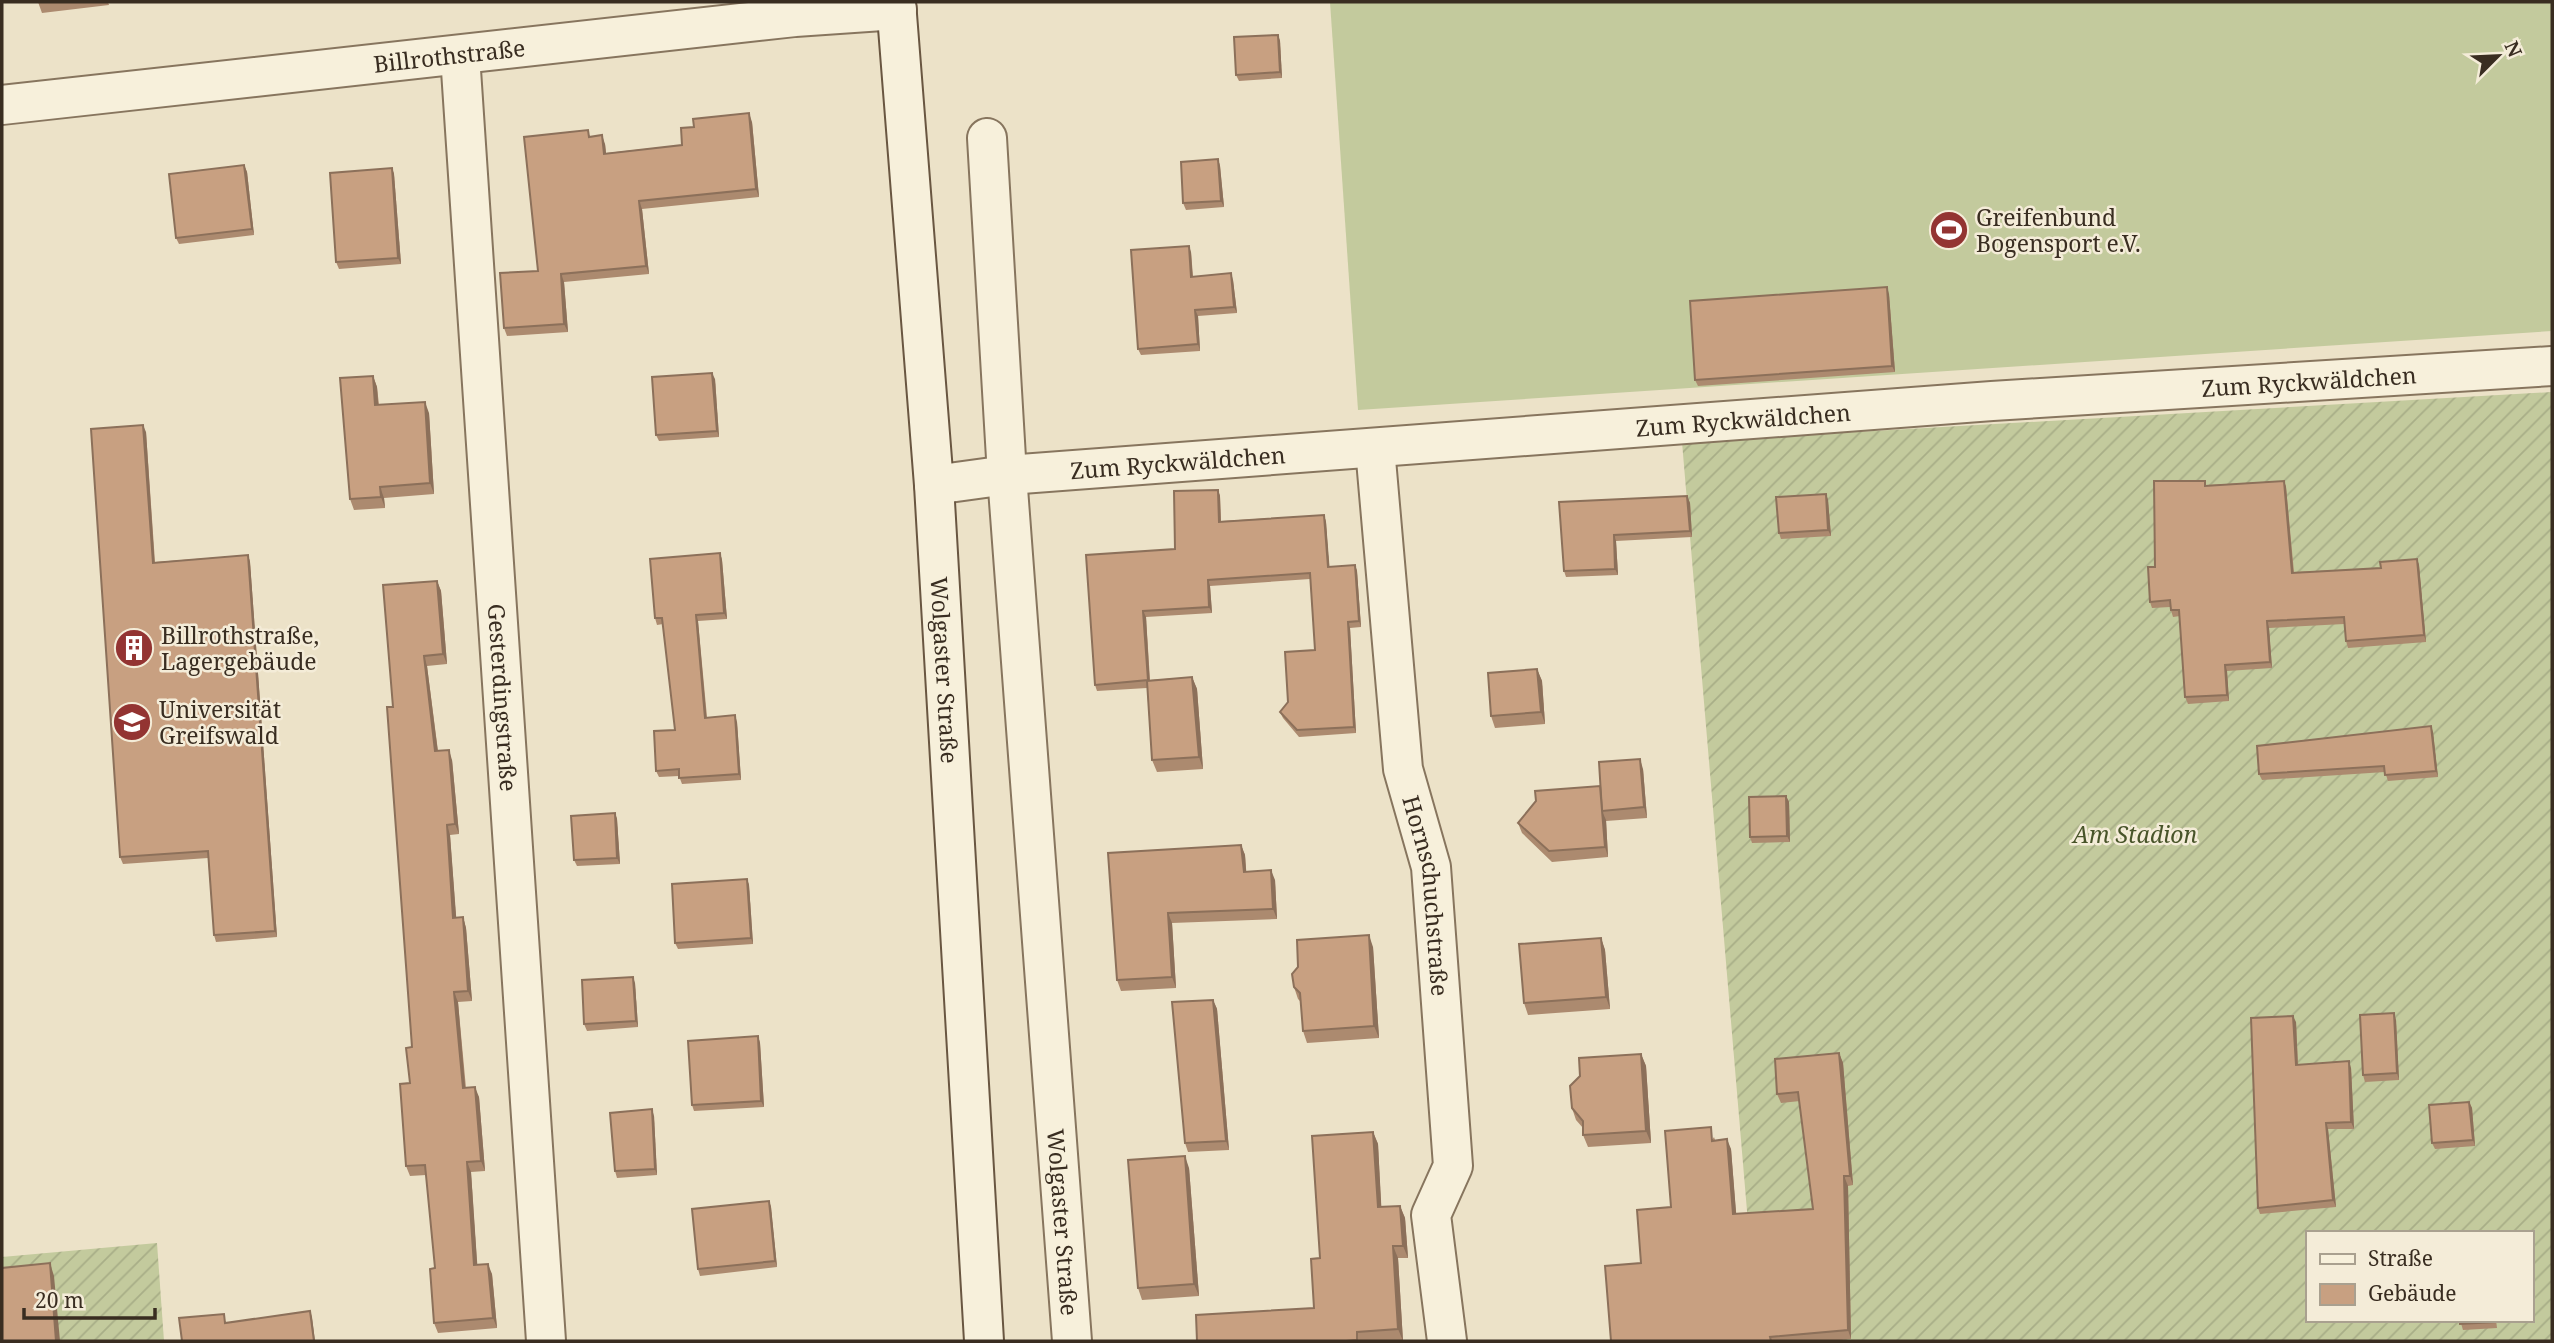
<svg xmlns="http://www.w3.org/2000/svg" width="2554" height="1343" font-family="'Noto Serif',serif">
	<defs>
		<pattern id="garden-furrows" width="10" height="10" patternUnits="userSpaceOnUse" patternTransform="scale(1.75)"><rect width="10" height="10" fill="#c3ca9d"/><path d="M-1 1l2-2M0 10L10 0M9 11l2-2" fill="none" stroke="#a8ae87"/></pattern>
	</defs>
	<rect width="100%" height="100%" fill="#ece2c8"/>
	<g fill="url(#garden-furrows)" fill-rule="evenodd">
		<path d="M2552,392v949h-794l-76,-899zM2307,1233h224v87h-224z"/>
		<path d="M157,1243l7,98h-162v-84z"/>
	</g>
	<path fill="#c3ca9d" d="M1330,2h1222v329l-1194,79z"/>
	<g fill="none" stroke-linecap="round" stroke-linejoin="round">
		<g stroke="#87755e" stroke-width="42">
			<g id="minor">
				<path id="s1" d="M460,55l86,1286"/>
				<path id="s2" d="M2,105l793,-88 102,-7"/>
				<path id="s3" d="M987,138l20,337 65,866"/>
				<path id="s4" d="M1375,448l28,321 28,98 22,299 -22,49 16,126"/>
				<path id="s5" d="M934,485l73,-10 985,-74 560,-35"/>
			</g>
		</g>
		<g stroke="#695641" stroke-width="42">
			<g id="secondary">
				<path id="s6" d="M896,2l38,483 50,856"/>
			</g>
		</g>
		<use href="#minor" stroke="#f7f0db" stroke-width="38"/>
		<use href="#secondary" stroke="#f7f0db" stroke-width="38"/>
	</g>
	<g fill="#ac8a6f">
		<path d="M38,2h70l1,3 -67,8z"/>
		<path d="M1278,35l2,6 2,37 -43,3 -3,-6z"/>
		<path d="M752,122l7,75 -117,12 7,65 -85,8 4,50 -61,4 -3,-8 34,-57 52,-134 15,7 1,9 76,-8z"/>
		<path d="M1218,159l2,7 4,41 -38,3 -3,-7z"/>
		<path d="M244,165l3,7 7,63 -75,9 -3,-6z"/>
		<path d="M392,168l2,6 7,90 -62,5 -3,-7z"/>
		<path d="M1191,252l2,24 40,4 4,33 -39,3 2,35 -59,4 -3,-6z"/>
		<path d="M1889,294l6,78 -197,14 -3,-6z"/>
		<path d="M373,376l4,11 2,18 50,8 5,81 -50,4 1,10 -31,2 -4,-11z"/>
		<path d="M715,379l4,58 -60,4 -3,-6z"/>
		<path d="M146,432l9,130 93,-7 2,7 27,375 -61,5 -2,-7 -6,-77 -85,6 -3,-7z"/>
		<path d="M2284,481l2,6 8,85 87,-4 36,-9 2,6 7,77 -78,6 -2,-7 -2,-17 -75,4 3,40 -45,3 2,30 -41,3 -3,-7 -5,-81 -7,1 -3,-10 -18,1 -2,-6 5,-35 52,-82z"/>
		<path d="M1218,490l2,6 1,25 103,-6 2,7 3,45 26,-2 2,6 4,56 -11,1 6,105 -57,4 -16,-19 -3,-6 8,-10 27,-52 -5,-71 -100,7 2,27 -66,4 4,63 42,-3 5,12 6,80 -46,3 -5,-12 -5,-72 -50,3 -2,-6 80,-136z"/>
		<path d="M1826,494l2,6 3,36 -50,3 -2,-6z"/>
		<path d="M1687,496l3,7 2,34 -76,4 2,34 -52,2 -2,-6 -5,-69z"/>
		<path d="M720,553l2,7 5,59 -29,2 9,96 30,5 4,58 -59,4 -3,-8 -20,1 -3,-6 19,-41 -12,-106 -6,1 -2,-7z"/>
		<path d="M437,581l4,10 6,73 -20,2 11,85 14,9 7,74 -9,1 6,83 7,-1 3,11 6,73 -14,1 8,86 13,9 6,74 -14,1 6,93 15,9 5,54 -59,5 -4,-10 1,-55 -9,-93 -16,1 -4,-10 6,-119 -19,-340z"/>
		<path d="M1537,669l5,12 3,43 -50,4 -4,-12z"/>
		<path d="M2433,732l5,45 -50,4 -3,-9 -123,8 -3,-6z"/>
		<path d="M1643,769l4,49 -41,3v-1l2,37 -56,5 -30,-29 -4,-10 82,-37z"/>
		<path d="M1786,796l3,6 1,40 -38,1 -2,-6z"/>
		<path d="M615,813l2,6 3,45 -43,2 -3,-6z"/>
		<path d="M1241,845l4,10 1,17 29,8 2,39 -105,4 4,65 -55,3 -4,-11 -9,-127z"/>
		<path d="M747,879l2,6 4,59 -75,5 -3,-6z"/>
		<path d="M1601,938l4,12 5,59 -82,6 -4,-12z"/>
		<path d="M1373,947l6,91 -72,5 -4,-12 -2,-29 -3,-3 -4,-12z"/>
		<path d="M635,983l3,44 -51,4 -3,-7z"/>
		<path d="M1213,1000l4,9 12,141 -41,2 -3,-9z"/>
		<path d="M2396,1020l3,60 -34,2 -2,-7z"/>
		<path d="M2296,1022l2,42 53,4 3,61h-26l8,78 -76,7 -2,-6z"/>
		<path d="M758,1036l2,7 4,64 -70,4 -2,-6z"/>
		<path d="M1839,1053l4,10 10,122 -5,1 3,153 -19,2h-221l30,-78 30,-56 43,-70 1,3 16,9 5,65 77,-5 -13,-108 -19,2 -4,-9z"/>
		<path d="M1641,1054l5,12 5,77 -63,4 -5,-12v-7l-7,-8 -4,-12z"/>
		<path d="M2469,1102l3,6 3,38 -40,3 -3,-6z"/>
		<path d="M654,1116l3,59 -40,3 -2,-7z"/>
		<path d="M1373,1132l5,12 3,62h19l5,12 3,40h-10l5,83h-206l117,-33 6,-50z"/>
		<path d="M1189,1168l10,128 -57,4 -4,-12z"/>
		<path d="M769,1201l2,6 6,60 -77,9 -2,-7z"/>
		<path d="M2460,1320h36l1,8 -34,2z"/>
	</g>
	<g fill="#8c705a">
		<path d="M1278,35l2,6 2,37 -2,-6z"/>
		<path d="M749,113l3,9 7,75 -3,-8z"/>
		<path d="M602,135l3,9 2,18 -3,-8z"/>
		<path d="M1218,159l2,7 4,41 -3,-6z"/>
		<path d="M244,165l3,7 7,63 -2,-6z"/>
		<path d="M392,168l2,6 7,90 -3,-6z"/>
		<path d="M639,201l3,8 7,65 -3,-8z"/>
		<path d="M1189,246l2,6 2,31 -2,-6z"/>
		<path d="M1231,273l2,7 4,33 -3,-6z"/>
		<path d="M561,274l3,8 4,50 -4,-8z"/>
		<path d="M1887,287l2,7 6,78 -3,-6z"/>
		<path d="M1195,310l3,6 2,35 -2,-7z"/>
		<path d="M712,373l3,6 4,58 -2,-6z"/>
		<path d="M373,376l4,11 2,29 -4,-11z"/>
		<path d="M425,402l4,11 5,81 -4,-11z"/>
		<path d="M143,425l3,7 9,137 -2,-6z"/>
		<path d="M2284,481l2,6 8,92 -2,-6z"/>
		<path d="M380,487l4,11 1,10 -4,-11z"/>
		<path d="M1218,490l2,6 1,32 -2,-6z"/>
		<path d="M1826,494l2,6 3,36 -3,-6z"/>
		<path d="M1687,496l3,7 2,34 -2,-6z"/>
		<path d="M1324,515l2,7 4,51 -2,-6z"/>
		<path d="M1614,535l2,6 2,34 -3,-6z"/>
		<path d="M720,553l2,7 5,59 -3,-6z"/>
		<path d="M248,555l2,7 27,375 -2,-6z"/>
		<path d="M2417,559l2,6 7,77 -2,-7z"/>
		<path d="M1355,565l2,6 4,56 -2,-6z"/>
		<path d="M1208,580l2,6 2,27 -3,-6z"/>
		<path d="M437,581l4,10 6,73 -4,-10z"/>
		<path d="M1143,611l3,6 4,70 -2,-6z"/>
		<path d="M696,615l2,6 9,103 -2,-6z"/>
		<path d="M2267,621l2,7 3,40 -2,-6z"/>
		<path d="M1348,622l2,6 6,105 -2,-6z"/>
		<path d="M424,656l3,10 12,95 -4,-10z"/>
		<path d="M2225,665l2,6 2,30 -2,-6z"/>
		<path d="M1537,669l5,12 3,43 -4,-12z"/>
		<path d="M1192,677l5,12 6,80 -4,-12z"/>
		<path d="M735,715l2,7 4,58 -2,-6z"/>
		<path d="M2431,726l2,6 5,45 -2,-6z"/>
		<path d="M449,750l3,10 7,74 -4,-10z"/>
		<path d="M1640,759l3,10 4,49 -3,-11z"/>
		<path d="M1600,786l2,25 4,9 2,37 -3,-10z"/>
		<path d="M1786,796l3,6 1,40 -3,-6z"/>
		<path d="M615,813l2,6 3,45 -3,-6z"/>
		<path d="M447,825l3,10 7,93 -4,-10z"/>
		<path d="M1241,845l4,10 2,27 -3,-10z"/>
		<path d="M1271,870l4,10 2,39 -4,-10z"/>
		<path d="M747,879l2,6 4,59 -2,-6z"/>
		<path d="M1168,913l4,10 4,65 -4,-11z"/>
		<path d="M463,917l3,11 6,73 -4,-10z"/>
		<path d="M1369,935l4,12 6,91 -5,-12z"/>
		<path d="M1601,938l4,12 5,59 -4,-12z"/>
		<path d="M633,977l2,6 3,44 -2,-6z"/>
		<path d="M454,992l4,10 8,96 -3,-10z"/>
		<path d="M1213,1000l4,9 12,141 -3,-9z"/>
		<path d="M2394,1013l2,7 3,60 -2,-7z"/>
		<path d="M2293,1016l3,6 2,49 -2,-6z"/>
		<path d="M758,1036l2,7 4,64 -3,-6z"/>
		<path d="M1839,1053l4,10 10,122 -3,-9z"/>
		<path d="M1641,1054l5,12 5,77 -5,-12z"/>
		<path d="M2349,1061l2,7 3,61 -3,-7z"/>
		<path d="M475,1087l4,10 6,74 -4,-10z"/>
		<path d="M2469,1102l3,6 3,38 -2,-6z"/>
		<path d="M652,1109l2,7 3,59 -2,-6z"/>
		<path d="M2326,1123l2,6 8,78 -3,-7z"/>
		<path d="M1373,1132l5,12 4,75 -4,-12z"/>
		<path d="M1727,1139l4,10 6,75 -4,-10z"/>
		<path d="M1185,1156l4,12 10,128 -5,-12z"/>
		<path d="M467,1162l4,10 7,103 -4,-10z"/>
		<path d="M1844,1176l4,10 3,153 -3,-9z"/>
		<path d="M769,1201l2,6 6,60 -2,-6z"/>
		<path d="M1400,1206l5,12 3,40 -5,-12z"/>
		<path d="M1393,1246l5,12 5,83 -5,-12z"/>
		<path d="M50,1263l4,13 6,65h-4z"/>
		<path d="M488,1264l4,10 5,54 -4,-10z"/>
		<path d="M310,1311l2,6 3,24h-1z"/>
	</g>
	<g fill="#c8a081" stroke="#8c705a" stroke-width="2">
		<path d="M1278,35l2,37 -44,3 -2,-38z"/>
		<path d="M749,113l7,76 -117,12 7,65 -85,8 3,50 -60,4 -4,-55 38,-2 -14,-134 64,-7 1,7 13,-2 2,19 78,-9 -1,-17 13,-1 -1,-8z"/>
		<path d="M1218,159l3,42 -38,2 -2,-41z"/>
		<path d="M244,165l8,64 -76,9 -7,-64z"/>
		<path d="M392,168l6,90 -62,4 -6,-89z"/>
		<path d="M1189,246l2,31 40,-4 3,34 -39,3 3,34 -60,5 -7,-99z"/>
		<path d="M1887,287l5,79 -197,14 -5,-79z"/>
		<path d="M712,373l5,58 -61,4 -4,-58z"/>
		<path d="M373,376l2,29 50,-3 5,81 -50,4 1,10 -31,2 -10,-121z"/>
		<path d="M143,425l10,138 95,-8 27,376 -61,4 -6,-84 -88,6 -29,-428z"/>
		<path d="M2154,481h51v5l79,-5 8,92 89,-5 -1,-6 37,-3 7,76 -78,6 -2,-24 -77,4 3,41 -45,3 2,30 -42,2 -6,-87h-8l-1,-10 -20,2 -2,-35h7z"/>
		<path d="M1218,490l1,32 105,-7 4,52 27,-2 4,56 -11,1 6,105 -57,3 -17,-18 8,-10 -3,-50 30,-2 -5,-77 -102,7 1,27 -66,4 5,69 -53,5 -9,-130 89,-6 -1,-58z"/>
		<path d="M1826,494l2,36 -49,3 -3,-36z"/>
		<path d="M1687,496l3,35 -76,4 1,34 -51,2 -5,-69z"/>
		<path d="M720,553l4,60 -28,2 9,103 30,-3 4,59 -60,4v-9l-23,2 -2,-40 21,-1 -13,-112h-7l-5,-59z"/>
		<path d="M437,581l6,73 -19,2 11,95 14,-1 6,74 -8,1 6,93 10,-1 5,74 -14,1 9,96 12,-1 6,74 -14,1 7,103 14,-1 5,54 -59,5 -4,-54 5,-1 -10,-103 -19,1 -6,-82 10,-1 -4,-35 6,-1 -25,-340h6l-10,-122z"/>
		<path d="M1537,669l4,43 -50,4 -3,-43z"/>
		<path d="M1192,677l7,80 -47,3 -5,-79z"/>
		<path d="M2431,726l5,45 -51,4 -1,-9 -125,8 -2,-28z"/>
		<path d="M1640,759l4,48 -42,4 -3,-49z"/>
		<path d="M1600,786l5,61 -56,4 -31,-28 18,-22 -1,-10z"/>
		<path d="M1786,796l1,40 -37,1 -1,-40z"/>
		<path d="M615,813l2,45 -43,2 -3,-44z"/>
		<path d="M1241,845l3,27 27,-2 2,39 -105,4 4,64 -55,3 -9,-127z"/>
		<path d="M747,879l4,59 -76,5 -3,-59z"/>
		<path d="M1369,935l5,91 -71,5 -3,-38 -6,-6 -2,-13 6,-7 -1,-27z"/>
		<path d="M1601,938l5,59 -82,6 -5,-59z"/>
		<path d="M633,977l3,44 -52,3 -2,-44z"/>
		<path d="M1213,1000l13,141 -41,2 -13,-141z"/>
		<path d="M2394,1013l3,60 -34,2 -3,-60z"/>
		<path d="M2293,1016l3,49 53,-4 2,61 -25,1 7,77 -75,8 -7,-190z"/>
		<path d="M758,1036l3,65 -69,4 -4,-64z"/>
		<path d="M1839,1053l11,123h-6l4,154 -78,7 1,4h-160l-6,-75 36,-3 -4,-53 34,-3 -6,-76 46,-4 1,14 15,-2 6,75 80,-5 -15,-117 -21,2 -2,-35z"/>
		<path d="M1641,1054l5,77 -63,4v-14l-11,-13 -2,-22 10,-10 -1,-18z"/>
		<path d="M2469,1102l4,38 -41,3 -3,-38z"/>
		<path d="M652,1109l3,60 -40,2 -5,-58z"/>
		<path d="M1373,1132l5,75 22,-1 3,40h-10l5,83 -41,3v8l-11,1h-149l-1,-26 118,-7 -3,-49 9,-1 -8,-122z"/>
		<path d="M1185,1156l9,128 -56,4 -10,-128z"/>
		<path d="M769,1201l6,60 -77,8 -6,-60z"/>
		<path d="M50,1263l6,78h-54v-73z"/>
		<path d="M310,1311l4,30h-132l-3,-23 45,-4 1,9z"/>
		<path d="M2460,1320h34l1,2 -35,2z"/>
	</g>
	<defs>
		<g id="stadium-disc" transform="scale(2.0125)"><circle r="9.5" fill="#933432" stroke="#f4ecd8"/><path d="M0-5a6.5 5 0 1 0 0 10a6.5 5 0 1 0 0-10ZM-3.5-1.8h7v3.6h-7Z" fill="#fff"/></g>
		<g id="building-disc" transform="scale(2.0125)"><circle r="9.5" fill="#933432" stroke="#f4ecd8"/><path d="M-4-6H4V6H1V3H-1V6H-4ZM-2.5-4.3h1.7v1.8h-1.7ZM.8-4.3h1.7v1.8H.8ZM-2.5-1h1.7V.8h-1.7ZM.8-1h1.7V.8H.8Z" fill="#fff"/></g>
		<g id="university-disc" transform="scale(2.0125)"><circle r="9.5" fill="#933432" stroke="#f4ecd8"/><path d="M0-5L7-2L0 1L-7-2ZM-4 1L0 2.5L4 1V4Q0 6-4 4Z" fill="#fff"/></g>
	</defs>
	<g fill-rule="evenodd">
		<use href="#stadium-disc" x="1949" y="230"/>
		<use href="#building-disc" x="134" y="648"/>
		<use href="#university-disc" x="132" y="722"/>
	</g>
	<g text-anchor="middle" dominant-baseline="central" stroke-width="5" stroke-linejoin="round" paint-order="stroke">
		<g font-size="23" fill="#392d21" stroke="#f4ecd8">
			<text stroke="none"><textPath href="#s2" startOffset="450">Billrothstraße</textPath></text>
			<text stroke="none"><textPath href="#s5" startOffset="1379">Zum Ryckwäldchen</textPath></text>
			<text stroke="none"><textPath href="#s5" startOffset="812">Zum Ryckwäldchen</textPath></text>
			<text stroke="none"><textPath href="#s5" startOffset="245">Zum Ryckwäldchen</textPath></text>
			<text stroke="none"><textPath href="#s6" startOffset="670">Wolgaster Straße</textPath></text>
			<text stroke="none"><textPath href="#s1" startOffset="644">Gesterdingstraße</textPath></text>
			<text stroke="none"><textPath href="#s4" startOffset="452">Hornschuchstraße</textPath></text>
			<text stroke="none"><textPath href="#s3" startOffset="1087">Wolgaster Straße</textPath></text>
		</g>
		<g font-size="23" fill="#392d21" stroke="#f4ecd8" text-anchor="start">
			<text x="1976" y="217">Greifenbund<tspan x="1976" dy="26">Bogensport e.V.</tspan></text>
			<text x="161" y="635">Billrothstraße,<tspan x="161" dy="26">Lagergebäude</tspan></text>
			<text x="159" y="709">Universität<tspan x="159" dy="26">Greifswald</tspan></text>
		</g>
		<g font-size="23" font-style="italic" fill="#485429" stroke="#f4ecd8">
			<text x="2135" y="834">Am Stadion</text>
		</g>
	</g>
	<rect width="2554" height="1343" fill="none" stroke="#392d21" stroke-width="7"/>
	<rect x="2306" y="1231" width="228" height="91" fill="#f4ecd8" stroke="#a9a08f" stroke-width="2"/>
	<rect x="2320" y="1254" width="35" height="10" fill="#f7f0db" stroke="#a9a08f" stroke-width="2"/>
	<text x="2368" y="1266" font-size="21" fill="#392d21">Straße</text>
	<rect x="2320" y="1284" width="35" height="21" fill="#c8a081" stroke="#a9a08f" stroke-width="2"/>
	<text x="2368" y="1301" font-size="21" fill="#392d21">Gebäude</text>
	<g transform="translate(2498 56) rotate(66)" stroke="#f4ecd8" stroke-width="5" paint-order="stroke">
	<path d="M0-5L12 26L0 18L-12 26Z" fill="#392d21"/>
	<text y="-10" font-size="19" font-weight="bold" text-anchor="middle" fill="#392d21">N</text>
	</g>
	<path d="M24 1308v10h131v-10" fill="none" stroke="#392d21" stroke-width="3.5"/>
	<text x="35" y="1308" font-size="21" fill="#392d21" stroke="#f4ecd8" stroke-width="5" paint-order="stroke">20 m</text>
</svg>
